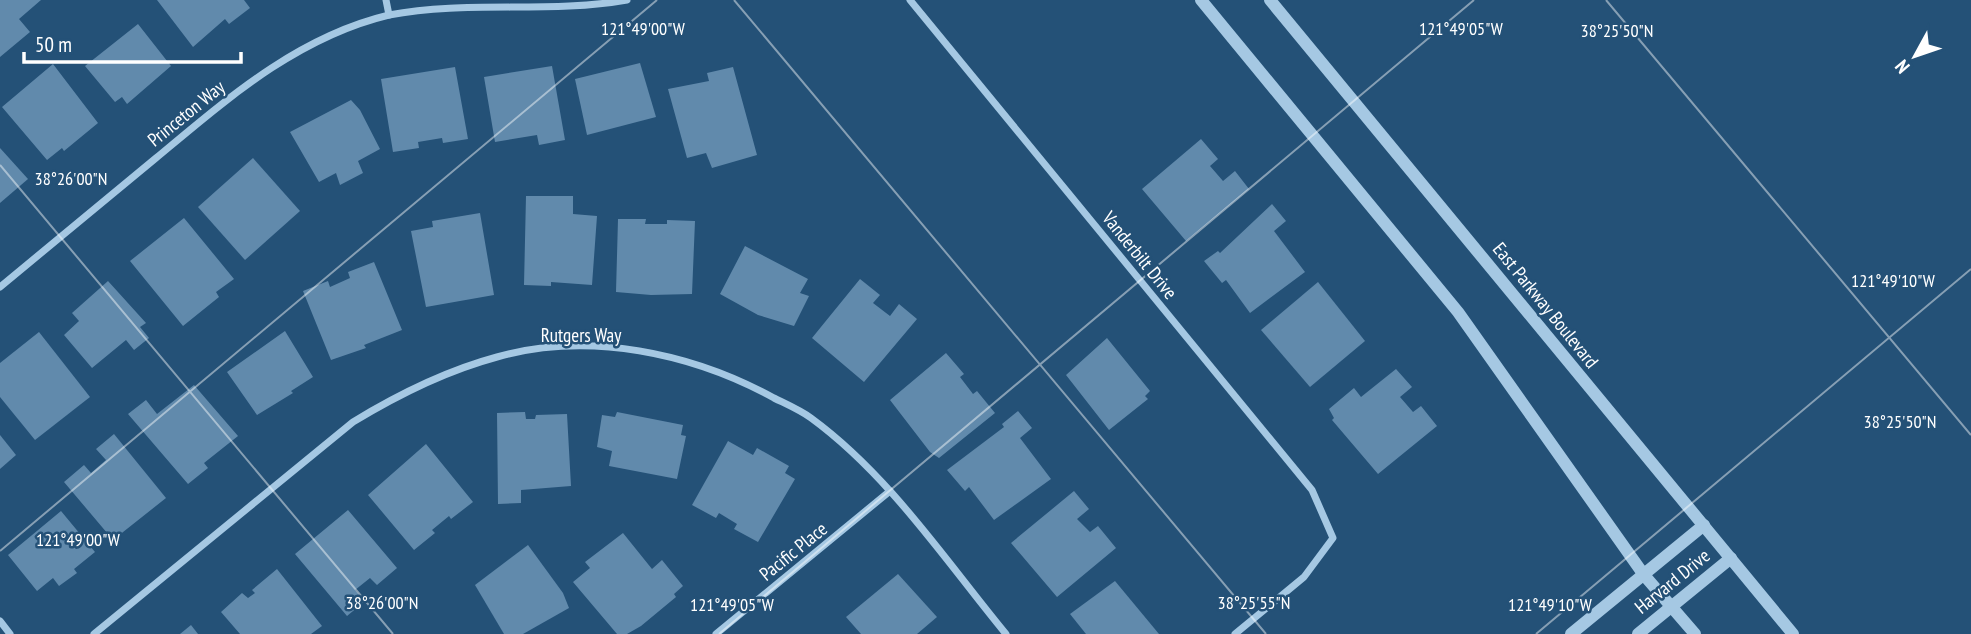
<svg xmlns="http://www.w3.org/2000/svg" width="1971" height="634" font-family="'PT Sans Narrow',sans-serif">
	<rect width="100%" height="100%" fill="#245177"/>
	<g fill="#618aac">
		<path d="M0,0h41l-22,19 11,13 -30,25z"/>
		<path d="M157,0h87l6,8 -21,16 -4,-5 -32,28z"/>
		<path d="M138,24l33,42 -44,38 -5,-7 -7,5 -30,-36z"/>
		<path d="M640,63l16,54 -69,18 -12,-56z"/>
		<path d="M53,64l45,59 -34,28 -2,-3 -15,12 -45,-53z"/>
		<path d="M552,66l13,74 -26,5 -2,-10 -42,7 -11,-65z"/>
		<path d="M455,67l13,72 -25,4 -1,-5 -24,4 1,6 -26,4 -12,-73z"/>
		<path d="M733,67l24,88 -45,13 -6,-15 -19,5 -19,-69 41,-8 -2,-8z"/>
		<path d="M351,100l9,10 20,39 -22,12 5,12 -23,12 -4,-12 -17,9 -29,-50z"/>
		<path d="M1201,139l17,20 -8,7 13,15 12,-10 14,18 -63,52 -44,-52z"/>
		<path d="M0,148l28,31 -28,24z"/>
		<path d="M253,158l47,53 -55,49 -47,-53z"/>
		<path d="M526,196h47v18l24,2 -5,69 -41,-3v4l-27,-1z"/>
		<path d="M1272,204l14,17 -12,10 31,41 -55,41 -24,-33 -4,3 -18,-22 14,-10 2,2z"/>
		<path d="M480,213l14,82 -68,12 -15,-76 22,-4 -1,-6z"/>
		<path d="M184,218l50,61 -18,13 3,5 -36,29 -53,-65z"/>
		<path d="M618,219h28l-1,5h22v-4l28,1 -3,73 -41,1 -35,-3z"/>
		<path d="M745,246l63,33 -8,14 9,3 -15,30 -36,-11 -38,-21z"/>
		<path d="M374,262l28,68 -38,15 2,3 -35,12 -28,-69 25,-10 2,6 20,-9 -2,-6z"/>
		<path d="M860,279l20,16 -7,8 17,13 9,-12 18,15 -53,63 -52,-44z"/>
		<path d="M108,281l38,42 -6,4 9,11 -15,12 -8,-10 -34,28 -28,-33 15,-14 -7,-8z"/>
		<path d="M1318,282l47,59 -55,46 -49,-57z"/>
		<path d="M285,331l28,46 -22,14 2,2 -36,22 -30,-43z"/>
		<path d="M39,332l51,65 -55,43 -35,-43v-34z"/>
		<path d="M1107,338l43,53 -5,5 3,3 -39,31 -43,-55z"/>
		<path d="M946,353l18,21 -4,3 13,17 4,-3 18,22 -56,45 -9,-6 -40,-52z"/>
		<path d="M1396,369l16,18 -12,10 13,15 8,-6 16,20 -59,48 -46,-54 2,-2 -5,-9 25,-21 7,9z"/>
		<path d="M194,385l44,51 -34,27 4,5 -20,16 -60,-70 18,-14 11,14z"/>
		<path d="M1018,411l14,17 -12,10 31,41 -57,41 -25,-33 -4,4 -18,-21 57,-43 -2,-3z"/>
		<path d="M525,412l1,7h9l1,-4 31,-1 4,72 -50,4v13l-23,1 -1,-91z"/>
		<path d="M617,412l66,13 -2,10 5,1 -9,43 -68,-13 3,-15 -15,-4 5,-32 13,2z"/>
		<path d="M114,434l52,64 -53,42 -49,-58 20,-17 7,8 15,-13 -10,-11z"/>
		<path d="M0,435l16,20 -16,14z"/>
		<path d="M728,441l25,14 4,-7 32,18 -4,7 10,6 -37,63 -24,-13 3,-5 -18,-11 -3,5 -24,-13z"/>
		<path d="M426,444l47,58 -22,17 -2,-3 -17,14 3,3 -21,17 -46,-55z"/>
		<path d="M1074,491l15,18 -12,10 13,13 8,-6 18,22 -59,49 -46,-54z"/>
		<path d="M348,510l49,58 -20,17 -7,-7 -15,12 10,11 -18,15 -52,-62z"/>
		<path d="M61,511l34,41 -21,17 3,4 -18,13 -6,-8 -16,13 -29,-36z"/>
		<path d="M623,533l29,36 10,-9 21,26 -9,8 2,3 -35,29 -14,8h-10l-44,-52 17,-14 -5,-6z"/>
		<path d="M528,545l35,48 6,15 -46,26h-19l-29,-49z"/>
		<path d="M277,569l45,57 -11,8h-71l-19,-22 21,-19 6,5 7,-5 -3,-3z"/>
		<path d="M898,574l39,43 -20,17h-56l-15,-17z"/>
		<path d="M1115,581l44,53h-73l-16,-20z"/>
		<path d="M191,625l7,9h-18z"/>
	</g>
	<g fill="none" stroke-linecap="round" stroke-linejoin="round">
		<g stroke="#a5c8e3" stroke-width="7">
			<path d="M386,0l3,15"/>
			<path d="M910,0l402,490 21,48 -29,39 -69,57"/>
			<path d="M0,287c52,-43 104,-86 156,-129 71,-59 141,-121 233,-143 79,-15 160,-1 238,-15"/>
			<path d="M0,621l10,13"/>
			<path d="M94,634l259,-212c46,-28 92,-51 144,-65 92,-26 195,-4 277,41 12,6 26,12 37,20 78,57 134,142 195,216"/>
			<path d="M716,634l174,-143"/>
		</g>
		<g stroke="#a5c8e3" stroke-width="12">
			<path d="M1201,0l257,312 186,263 51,59"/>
			<path d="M1270,0l523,634"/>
			<path d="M1571,634l133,-109"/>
			<path d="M1638,634l93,-76"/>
		</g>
	</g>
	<path fill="none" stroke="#fff" stroke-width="2" stroke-opacity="0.45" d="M734,0l532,634M1606,0l365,435M0,165l393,469M0,551l657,-551M719,634l755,-634M1536,634l435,-365"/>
	<g text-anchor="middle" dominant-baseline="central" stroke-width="5" stroke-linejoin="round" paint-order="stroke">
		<g font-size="19" fill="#fff" stroke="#245177">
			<text transform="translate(186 113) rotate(-39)">Princeton Way</text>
			<text transform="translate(1140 255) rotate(51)">Vanderbilt Drive</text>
			<text transform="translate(1546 305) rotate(51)">East Parkway Boulevard</text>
			<text x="581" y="335">Rutgers Way</text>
			<text transform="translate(793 551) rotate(-39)">Pacific Place</text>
			<text transform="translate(1672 581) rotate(-39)">Harvard Drive</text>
		</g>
	</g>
	<g font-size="18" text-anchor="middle" fill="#fff" stroke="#245177" stroke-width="5" stroke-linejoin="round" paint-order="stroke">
		<text x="643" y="35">121°49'00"W</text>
		<text x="1461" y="35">121°49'05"W</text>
		<text x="1617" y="37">38°25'50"N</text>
		<text x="71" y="185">38°26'00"N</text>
		<text x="1893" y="287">121°49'10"W</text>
		<text x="1900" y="428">38°25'50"N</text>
		<text x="78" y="546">121°49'00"W</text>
		<text x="382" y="609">38°26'00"N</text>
		<text x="1254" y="609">38°25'55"N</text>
		<text x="732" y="611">121°49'05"W</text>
		<text x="1550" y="611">121°49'10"W</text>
	</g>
	<g transform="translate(1915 56) rotate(230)" stroke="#245177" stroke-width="5" paint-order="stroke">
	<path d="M0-5L12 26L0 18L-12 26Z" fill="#ffffff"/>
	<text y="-10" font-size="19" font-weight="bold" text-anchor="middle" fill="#ffffff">N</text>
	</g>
	<path d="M24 52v10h217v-10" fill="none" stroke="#ffffff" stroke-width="3.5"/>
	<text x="35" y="52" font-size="21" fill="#ffffff" stroke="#245177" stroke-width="5" paint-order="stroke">50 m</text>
</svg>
